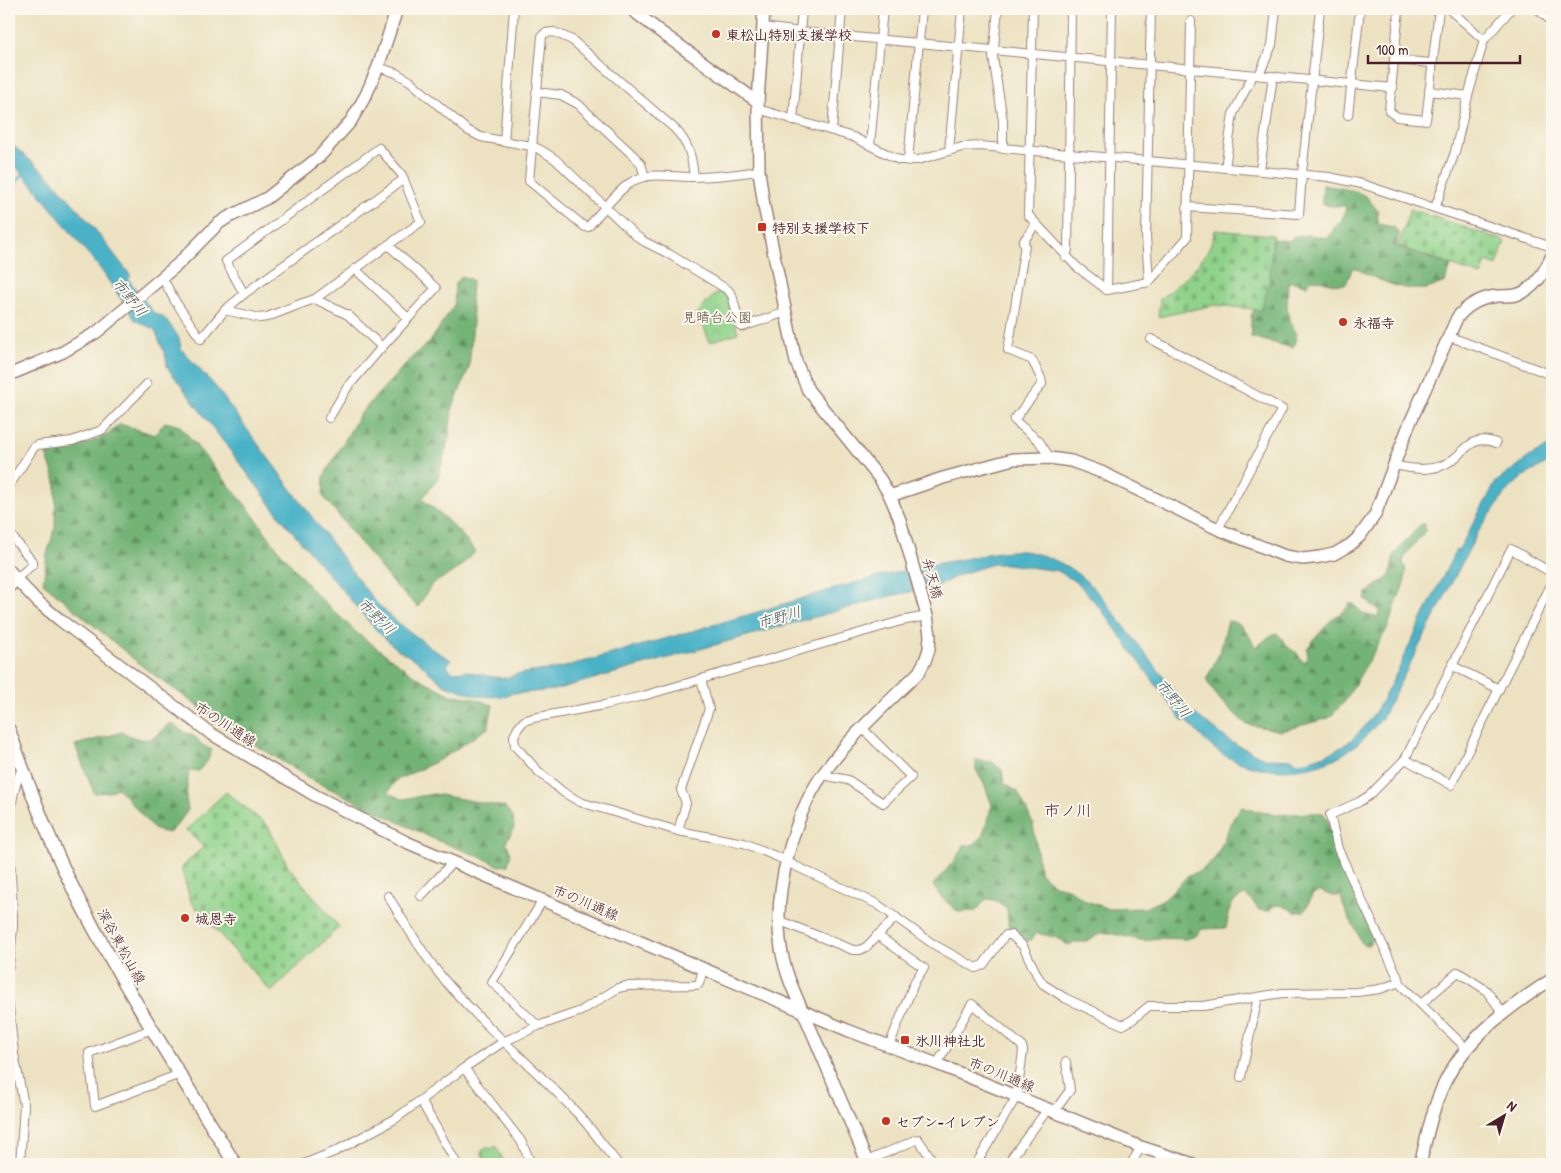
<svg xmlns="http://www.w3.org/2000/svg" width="1561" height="1173" font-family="'Patrick Hand','Klee One',sans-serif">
	<defs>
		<pattern id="forest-firs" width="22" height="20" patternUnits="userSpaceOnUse" patternTransform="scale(1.25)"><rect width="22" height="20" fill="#73b476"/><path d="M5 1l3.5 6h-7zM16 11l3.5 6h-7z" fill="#609261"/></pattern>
		<pattern id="cemetery-stones" width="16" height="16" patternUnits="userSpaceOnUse" patternTransform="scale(1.25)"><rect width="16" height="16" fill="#8fd28a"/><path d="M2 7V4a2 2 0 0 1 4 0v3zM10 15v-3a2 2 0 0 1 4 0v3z" fill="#7db477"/></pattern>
		<pattern id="park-crowns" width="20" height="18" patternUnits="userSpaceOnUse" patternTransform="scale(1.25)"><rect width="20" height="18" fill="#8fd28a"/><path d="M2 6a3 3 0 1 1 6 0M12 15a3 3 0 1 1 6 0" fill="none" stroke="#7db477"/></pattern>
	</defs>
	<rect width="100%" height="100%" fill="#fbf7ec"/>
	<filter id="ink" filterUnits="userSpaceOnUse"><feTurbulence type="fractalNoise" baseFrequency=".02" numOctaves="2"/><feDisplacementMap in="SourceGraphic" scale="10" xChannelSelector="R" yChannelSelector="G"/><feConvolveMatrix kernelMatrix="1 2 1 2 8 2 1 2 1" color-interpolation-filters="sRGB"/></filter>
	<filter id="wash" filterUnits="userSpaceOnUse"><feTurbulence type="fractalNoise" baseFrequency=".0096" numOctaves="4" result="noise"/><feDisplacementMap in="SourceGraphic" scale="20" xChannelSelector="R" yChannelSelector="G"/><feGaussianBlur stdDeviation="1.12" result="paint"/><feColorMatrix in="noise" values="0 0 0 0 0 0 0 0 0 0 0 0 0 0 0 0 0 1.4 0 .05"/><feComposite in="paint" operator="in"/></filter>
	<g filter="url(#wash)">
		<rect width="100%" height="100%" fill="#ece2c1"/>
		<g fill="url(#forest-firs)" stroke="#5e6a50">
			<path d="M1323,185l29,5 14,6 12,15 -1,13 17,3 5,7 -3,12 55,20 -6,16c-6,2 -13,6 -19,7 -26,2 -50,-10 -73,-22l-7,17c-12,2 -22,-4 -35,-5l-4,6c-7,0 -11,-4 -19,-3l-1,23 2,15 8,14 -4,14 -42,-11v-21l3,-6 5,-1 13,-70 18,2 3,-4 15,-2 21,3 5,-10 7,-7 4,-8 1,-7h-17l-7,-3z"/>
			<path d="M462,276l10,4 -1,20 2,21 -4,47 -17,41 -3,27 -11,42 -16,21c20,16 39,32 53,53l-18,18 -25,14 -14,23 -24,-22 -71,-89 1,-20 36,-62 52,-57 18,-15 24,-37 1,-21z"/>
			<path d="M165,422l15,4 68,82 30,41 35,42 45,43 57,42 36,19 18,2 24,8 -5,23 -47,31 -46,22 -7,12 14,6 32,-5 71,13 8,10 1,11 -8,14 5,12 -3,11 -8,1 -17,-8 -47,-18 -124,-60 -85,-53 -85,-61 -99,-83 4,-29 8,-26 1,-46 -10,-28 43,-11 18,-8 13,-11 35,11z"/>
			<path d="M1421,524h4v7l-19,23 -3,8 3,8 -1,10 -18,49 -42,72 -16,17 -48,13 -35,-7 -27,-25 -13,-19 14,-28 8,-31c15,1 21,13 27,26 10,-5 10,-10 22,-14l13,16 7,4 3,6 5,3 3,-5 -1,-8c3,-5 24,-30 28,-32 8,-6 9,-4 14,-13h5c7,9 12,12 23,13l2,-4 -1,-5 -6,-2 -7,-7 2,-6 23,-17 4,-21z"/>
			<path d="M168,724h5l9,7 13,6 7,8 10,5 -5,12 -9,9 -9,-1 -3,28 2,12 -11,15 -8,8 -14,-3 -37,-42 -9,4 -15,1 -19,-48 48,-13c19,11 31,11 45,-8z"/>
			<path d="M976,760l16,2 10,8 2,13 14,9 15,32 7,48 14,13 14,3 16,12 25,9 36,-1 19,-9 24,-23 14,-6 14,-13 17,-38 8,-12c16,4 33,9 51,7 11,0 20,-2 31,-1l4,6 13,44 34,67 -2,12 -4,3h-5c-3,-5 -5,-10 -7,-15 -6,-10 -13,-21 -15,-34h-9l-12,-5 -7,3 -9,18h-8l-15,-7 -7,1 -6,5 -9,-1 -7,-9 -7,-6c-18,7 -15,16 -19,33l-24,1 -6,7 -10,3 -30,-1 -11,3 -36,-8h-7l-18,9h-8l-8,3 -11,-7 -20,-5 -6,7 -5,1c-17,-12 -18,-12 -19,-33l-12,-8 -9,-1 -10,12 -18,1 -19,-17 -6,-10c12,-15 21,-21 31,-40l8,1 10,-9 10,-32 -8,-21 -8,-14z"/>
		</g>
		<g fill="url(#cemetery-stones)" stroke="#6c785a">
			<path d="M1410,209l95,32 -8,25 -11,-4 -5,14 -83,-30z"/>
			<path d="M1215,230l58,5 -4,49 -8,26 -46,-5 -57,12 2,-18c23,-19 49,-38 55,-69z"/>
			<path d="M226,792l42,34 20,40 51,61 -68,65 -80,-90 -10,-34 22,-21 -17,-17z"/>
		</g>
		<g fill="url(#park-crowns)" stroke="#6c785a">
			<path d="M718,291l9,5 11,37 -29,9 -7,-21 -5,-8z"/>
			<path d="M488,1146l3,3 5,-3 9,18h-19l-5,-12z"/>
		</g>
		<path fill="#49b2c7" stroke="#4a6879" d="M9,142l41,35 40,46 41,53 -3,3 26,34 9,4 8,9 8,12 2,11 34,37 157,212 20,20 42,32 17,10 -4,5 2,4 4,3 13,-1 27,6 14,1 10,-4 44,-6c64,-18 129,-36 193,-55 69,-21 138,-43 209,-54 23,-4 47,-12 71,-6 28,7 47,21 66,42l93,120 2,-1 36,28 33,16 29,1 2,4c67,-11 79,-48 108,-102l-1,-1 54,-110 2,1 38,-69 36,-27 20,-10v16l-28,15 -16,14 -30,42 -96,186c-12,14 -24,27 -39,36 -37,22 -88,21 -124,-2 -13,-9 -23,-21 -33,-32l-3,2 -82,-113 -23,-26 -20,-12 -51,-7h-14l-32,10 -25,13 -46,9 -336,94 -31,3h-11l-11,4 -23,-1 -33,-11 -16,-13 -10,-10 -21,-12 -21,-19 -96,-113 -114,-151 -1,-10 -11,-27 -20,-10 -33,-49 -72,-89 -21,-23z"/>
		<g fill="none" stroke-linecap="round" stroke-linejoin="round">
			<path stroke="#49b2c7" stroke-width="3" d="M9,190l16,-18"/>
		</g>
	</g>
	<g filter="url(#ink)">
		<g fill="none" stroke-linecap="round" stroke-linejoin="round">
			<g stroke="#9b8076" stroke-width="10">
				<g id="street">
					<path d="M998,9l-5,48 10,64v28"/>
					<path d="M1033,9l-5,206 49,52 30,23 42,-8 38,-44 4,-217"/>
					<path d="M1399,9l-10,102 8,6 29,3 13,-111"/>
					<path d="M1538,9l14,13"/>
					<path d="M763,27l38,5 592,56"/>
					<path d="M1484,40l27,-31"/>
					<path d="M1395,60l37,3"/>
					<path d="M378,67l18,6 14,8 57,49 14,7 50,9 8,3 16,10 80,76 10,7 24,12 59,36 4,5 8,31 2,1 44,-15"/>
					<path d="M1259,75l13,-30 4,-36"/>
					<path d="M1429,91l39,5"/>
					<path d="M536,92l25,3 17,9 58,54 5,6 4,13"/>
					<path d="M758,109l95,28 46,23h19l44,-13 18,-1 349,31 33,7 190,63"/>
					<path d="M1348,115l12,-106"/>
					<path d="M793,121l9,-112"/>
					<path d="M832,130l10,-121"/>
					<path d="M504,142l10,-133"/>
					<path d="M870,145l13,-136"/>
					<path d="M949,151l13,-142"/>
					<path d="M908,161l14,-152"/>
					<path d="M1225,168l8,-54 20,-39"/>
					<path d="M1260,170l13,-94"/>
					<path d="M694,177c-2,-20 -5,-33 -19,-48l-103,-89 -18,-8 -9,1 -3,3 -13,145 56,46h3c12,-13 27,-34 42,-44 19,-13 43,-5 64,-6 22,0 43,-3 65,-6"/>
					<path d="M1187,207l112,7 3,-41 18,-164"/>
					<path d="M1435,208l20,-56 13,-56 16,-56 -35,-31"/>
					<path d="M1036,224l-13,18 2,3 -17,105 24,10 9,18 1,6 -28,36 25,21 11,17"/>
					<path d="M1066,257l2,-8 3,-240"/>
					<path d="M355,269l53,49"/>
					<path d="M162,277l13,24 26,38 24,-29"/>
					<path d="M1149,282l-3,-46 5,-227"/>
					<path d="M1107,290l5,-281"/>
					<path d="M244,294l-18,-33 153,-113 23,27 19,47 -33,23 48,43 -54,59 -35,41 -18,30"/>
					<path d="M315,299l73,-54"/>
					<path d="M1448,336l104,39"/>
					<path d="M1151,339l131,70 -64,120"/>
					<path d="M382,347l-34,-32 -33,-16 -12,4 -36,14 -7,1 -35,-8 19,-16 160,-115"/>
					<path d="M1395,465c15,4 31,6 46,1 24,-8 26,-34 55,-23"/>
					<path d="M9,486l25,-39 4,-2 34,-4 30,-11 45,-46"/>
					<path d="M9,533l23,28v4l-16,14"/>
					<path d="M927,616l-26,5 -258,75 -39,9 -71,13 -9,3 -6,7 -4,8 1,10 24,26 24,20 17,10 98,29 66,12 43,18 6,4 84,39 56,40 43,24 7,-3 20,-27 3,-3h5l12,11 14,29 6,9 22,14 58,27 9,-5 17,-14h54l79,-13 75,-1 23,-3 20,-7"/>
					<path d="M1453,666l46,23"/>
					<path d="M1405,759l46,26 101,-202"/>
					<path d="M823,775l25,5 35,23 28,-26 -48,-48"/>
					<path d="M678,831l8,-28 -5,-13 28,-81 -8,-30"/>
					<path d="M388,896c17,27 33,56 53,80 41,49 91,89 134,135 16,16 29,36 43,53"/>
					<path d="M421,896l32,-34"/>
					<path d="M778,920l75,30h7l6,-3 30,-30"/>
					<path d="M877,935l47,33 -9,13 -26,65"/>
					<path d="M9,966c1,-13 3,-26 4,-39 1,-50 -13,-112 9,-159"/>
					<path d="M1421,1004l37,-32 28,18 17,23"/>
					<path d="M9,1007l5,47 10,51 -4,59"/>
					<path d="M538,1026l-46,-44 51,-82"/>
					<path d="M152,1029l-63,24 6,53 85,-32"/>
					<path d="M1467,1049l-65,-63 -64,-137 -8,-34 29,-13 11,-7 35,-36 106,-210 41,24"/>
					<path d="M937,1064l35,-60 50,42 1,5 -6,45 -41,68"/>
					<path d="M464,1068l57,73 10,22 -2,1"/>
					<path d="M1241,1077l17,-80"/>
					<path d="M421,1101l36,63"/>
					<path d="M1054,1112l16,-22 -4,-28"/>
					<path d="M867,1161l51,-22 17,25"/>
					<path d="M304,1164l32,-13 59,-32 69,-51 39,-26 35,-16 43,-15 37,-23 9,-2 69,-1 3,-1 4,-15"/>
					<path d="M1020,1164l-8,-7 36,-48"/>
					<path d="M1131,1164l10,-17"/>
				</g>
			</g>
			<g stroke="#9b8076" stroke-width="14">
				<g id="secondary">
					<path d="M631,9l31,24 96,69"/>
					<path d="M764,9l-6,93 1,69 5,35 32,156 12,28 72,89 10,17 10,24 27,96 3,19 -1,14 -4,12 -6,11c-33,33 -69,64 -96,102 -29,40 -49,116 -43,166 3,34 19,61 32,92 19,44 37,88 56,132"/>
					<path d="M9,375l54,-23 34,-20 80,-67 41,-41 9,-6 40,-20 52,-41 32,-36 15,-26 12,-28 19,-58"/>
					<path d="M890,496l53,-18 70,-19 37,-1 21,3 30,11 119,58 65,26 18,3 17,-2 14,-3 16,-9 10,-9 15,-21 34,-90 48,-107c10,-13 23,-20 40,-22 6,0 13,0 19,-1 19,-5 28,-23 36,-39"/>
					<path d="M16,579l21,22 23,19 150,113 106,63 90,46 441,188 90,34 204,83 52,17"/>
					<path d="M1420,1164c7,-27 12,-55 24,-80 22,-47 67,-78 108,-105"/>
				</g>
			</g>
			<g stroke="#9b8076" stroke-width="15">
				<g id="primary">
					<path d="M9,571l7,8 -7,7"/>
					<path d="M9,730c20,58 44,121 73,176 46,88 101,173 153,258"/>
				</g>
			</g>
			<use href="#street" stroke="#fff" stroke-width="8"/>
			<use href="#secondary" stroke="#fff" stroke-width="11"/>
			<use href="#primary" stroke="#fff" stroke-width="12"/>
		</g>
	</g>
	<g fill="#c8321e" stroke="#fbf7ec" stroke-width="2">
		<circle cx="716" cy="34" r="5"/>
		<rect x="757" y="222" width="10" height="10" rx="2.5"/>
		<circle cx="1343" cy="322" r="5"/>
		<circle cx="185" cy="918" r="5"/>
		<rect x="900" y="1035" width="10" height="10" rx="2.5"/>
		<circle cx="886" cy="1121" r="5"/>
	</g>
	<g text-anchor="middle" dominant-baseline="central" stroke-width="4" stroke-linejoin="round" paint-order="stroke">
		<g font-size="14" font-weight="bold" fill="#4a1f2b" stroke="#fbf7ec" text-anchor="start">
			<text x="726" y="34">東松山特別支援学校</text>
			<text x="772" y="227">特別支援学校下</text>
			<text x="1353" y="322">永福寺</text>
			<text x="195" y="918">城恩寺</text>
			<text x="915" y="1040">氷川神社北</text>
			<text x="896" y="1121">セブン-イレブン</text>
		</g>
		<g font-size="14" fill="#5f5548" stroke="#fbf7ec">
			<text x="717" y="316">見晴台公園</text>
		</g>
		<g font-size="14" fill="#4a1f2b" stroke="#fbf7ec">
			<text transform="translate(933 578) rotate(75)">弁天橋</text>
			<text transform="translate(226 724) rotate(33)">市の川通線</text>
			<text transform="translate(586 902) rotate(23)">市の川通線</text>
			<text transform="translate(122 946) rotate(61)">深谷東松山線</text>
			<text transform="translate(1002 1074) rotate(22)">市の川通線</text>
		</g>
		<g font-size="15" font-style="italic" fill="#4a5a69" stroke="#fbf7ec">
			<text transform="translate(130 297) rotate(51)">市野川</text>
			<text transform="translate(377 616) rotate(44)">市野川</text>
			<text transform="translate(779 617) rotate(-16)">市野川</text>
			<text transform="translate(1174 698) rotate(51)">市野川</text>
		</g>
		<g font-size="16" fill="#4a1f2b" stroke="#fbf7ec">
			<text x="1068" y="810">市ノ川</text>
		</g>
	</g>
	<rect width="1561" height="1173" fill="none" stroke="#fbf7ec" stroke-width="30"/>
	<g transform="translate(1504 1116) rotate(38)" stroke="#fbf7ec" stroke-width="4" paint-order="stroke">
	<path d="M0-4L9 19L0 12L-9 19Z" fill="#4a1f2b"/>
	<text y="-8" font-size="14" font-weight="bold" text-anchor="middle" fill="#4a1f2b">N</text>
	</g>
	<path d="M1368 55v8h152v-8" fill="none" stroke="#4a1f2b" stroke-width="2.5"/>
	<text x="1376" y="55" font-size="15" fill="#4a1f2b" stroke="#fbf7ec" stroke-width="4" paint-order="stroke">100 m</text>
</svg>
